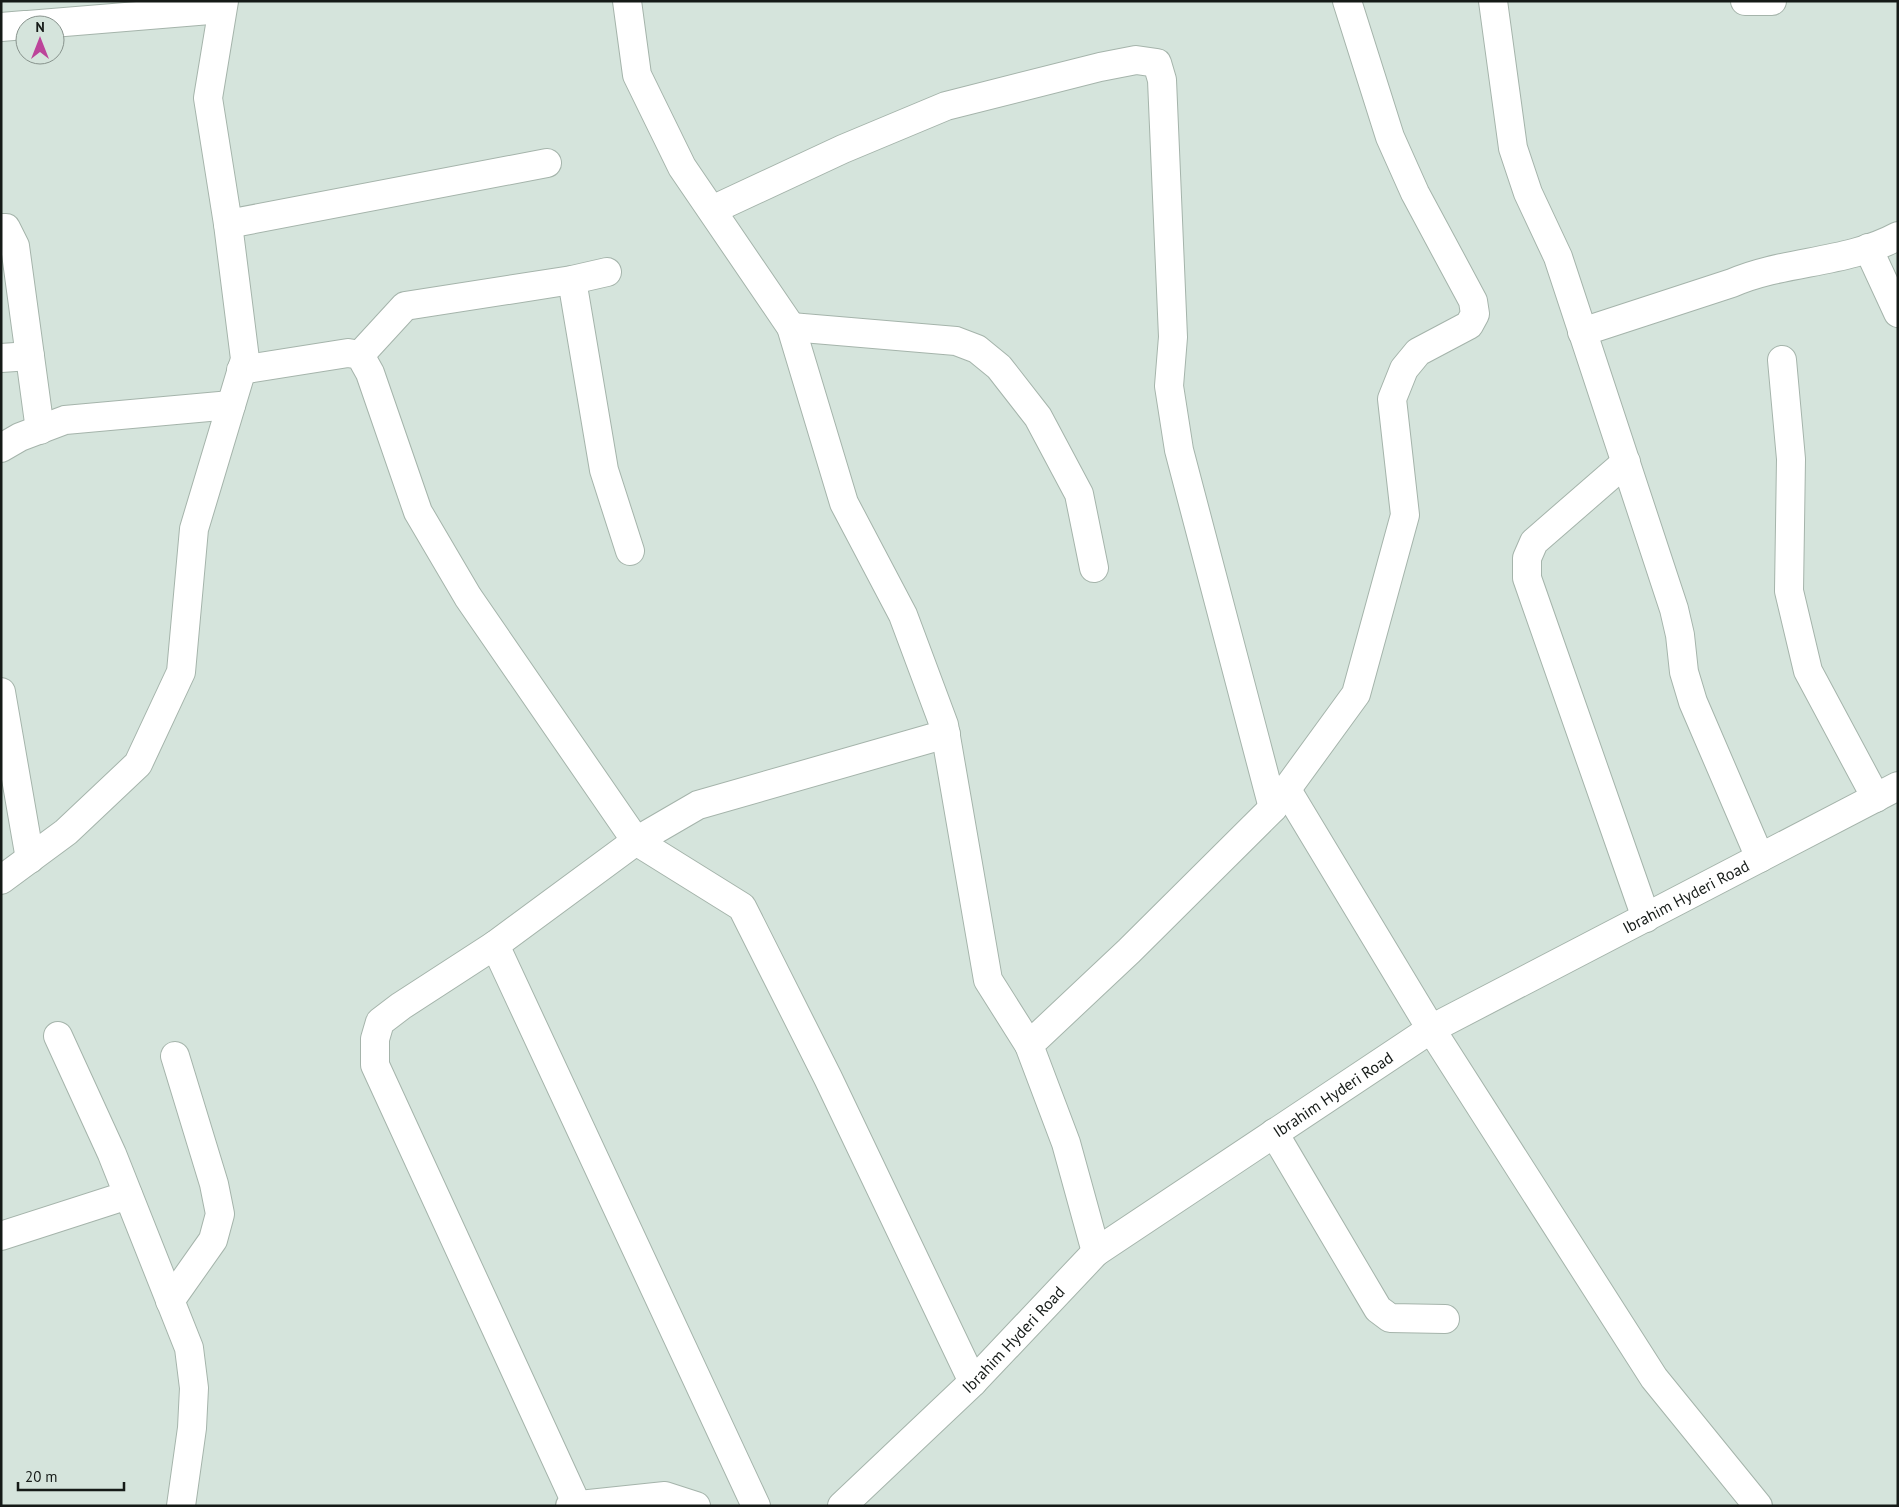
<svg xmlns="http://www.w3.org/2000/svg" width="1899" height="1507" font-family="'PT Sans',sans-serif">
	<rect width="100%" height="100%" fill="#d5e4dc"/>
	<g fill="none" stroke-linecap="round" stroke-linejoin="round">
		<g stroke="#a5b4ab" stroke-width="30">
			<g id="minor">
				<path d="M627,1l10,74 45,92 109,160 53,176 59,112 41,110 44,255 41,65"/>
				<path d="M1493,1l20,147 15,45 30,64 116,352 6,26 4,37 9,30 67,156"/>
				<path d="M1745,1h27"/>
				<path d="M28,25l194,-16"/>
				<path d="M1,27l24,-2"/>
				<path d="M712,210l131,-61 103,-43 154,-39 36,-7 21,3 5,17 11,257 -4,49 10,64 94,358"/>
				<path d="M228,224l319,-61"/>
				<path d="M1,228h5l9,18 25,184"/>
				<path d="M1868,248l30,65"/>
				<path d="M572,280l32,190 26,81"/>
				<path d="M791,327l165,14 21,8 22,18 39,50 41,77 15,74"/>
				<path d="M1582,332l150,-49c53,-23 114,-19 166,-47"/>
				<path d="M360,355l45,-49 167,-26 35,-8"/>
				<path d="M1,358l29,-2"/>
				<path d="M1782,360l9,99 -2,132 19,80 68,127"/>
				<path d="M241,370l107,-17 12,2 10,18 48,139 50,85 168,244 106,66 86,171 145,304"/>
				<path d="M1,448l19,-11 45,-17 166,-15"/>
				<path d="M1626,462l-92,80 -7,16v20l119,340"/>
				<path d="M1,692l29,167"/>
				<path d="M1287,790l144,239 223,349 104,128"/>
				<path d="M1,880l65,-48 72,-68 43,-92 13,-143 51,-170 -17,-135 -20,-126 16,-97"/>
				<path d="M495,945l261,561"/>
				<path d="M58,1036l54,118 77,194 5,40 -2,40 -11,78"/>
				<path d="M1274,1133l104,176 12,9 55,1"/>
				<path d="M1,1236l127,-41"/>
				<path d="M1096,1252l-30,-109 -37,-98 100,-94 144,-143 83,-114 49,-179 -13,-116 12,-30 14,-17 51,-27 6,-11 -2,-13 -58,-108 -25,-56 -43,-136"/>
				<path d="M170,1301l43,-61 7,-26 -6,-30 -39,-128"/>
				<path d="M577,1505l-202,-440v-26l5,-17 21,-16 94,-61 141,-104 62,-36 248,-71"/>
				<path d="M570,1506l95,-10 31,10"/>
			</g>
		</g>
		<g stroke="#a5b4ab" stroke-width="30">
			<g id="major">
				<path id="s1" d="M842,1506l131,-124 123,-130 335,-223 467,-243"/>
			</g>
		</g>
		<use href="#minor" stroke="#fff" stroke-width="28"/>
		<use href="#major" stroke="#fff" stroke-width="28"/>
	</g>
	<g text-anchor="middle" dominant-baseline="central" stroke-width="4.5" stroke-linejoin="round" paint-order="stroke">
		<g font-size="16" fill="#151a17" stroke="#d5e4dc">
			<text stroke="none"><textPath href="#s1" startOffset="1049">Ibrahim Hyderi Road</textPath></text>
			<text stroke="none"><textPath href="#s1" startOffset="644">Ibrahim Hyderi Road</textPath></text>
			<text stroke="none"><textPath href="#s1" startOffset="239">Ibrahim Hyderi Road</textPath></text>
		</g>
	</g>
	<rect width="1899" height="1507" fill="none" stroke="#151a17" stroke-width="5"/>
	<g transform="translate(40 40)"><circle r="24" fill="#d5e4dc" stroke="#88938d"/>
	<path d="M0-4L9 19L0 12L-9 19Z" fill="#bc449a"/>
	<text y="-8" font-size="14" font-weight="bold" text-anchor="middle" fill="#151a17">N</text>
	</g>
	<path d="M18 1482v8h106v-8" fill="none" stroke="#151a17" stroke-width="2.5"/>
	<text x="25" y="1482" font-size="15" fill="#151a17" stroke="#d5e4dc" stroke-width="4" paint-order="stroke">20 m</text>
</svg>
